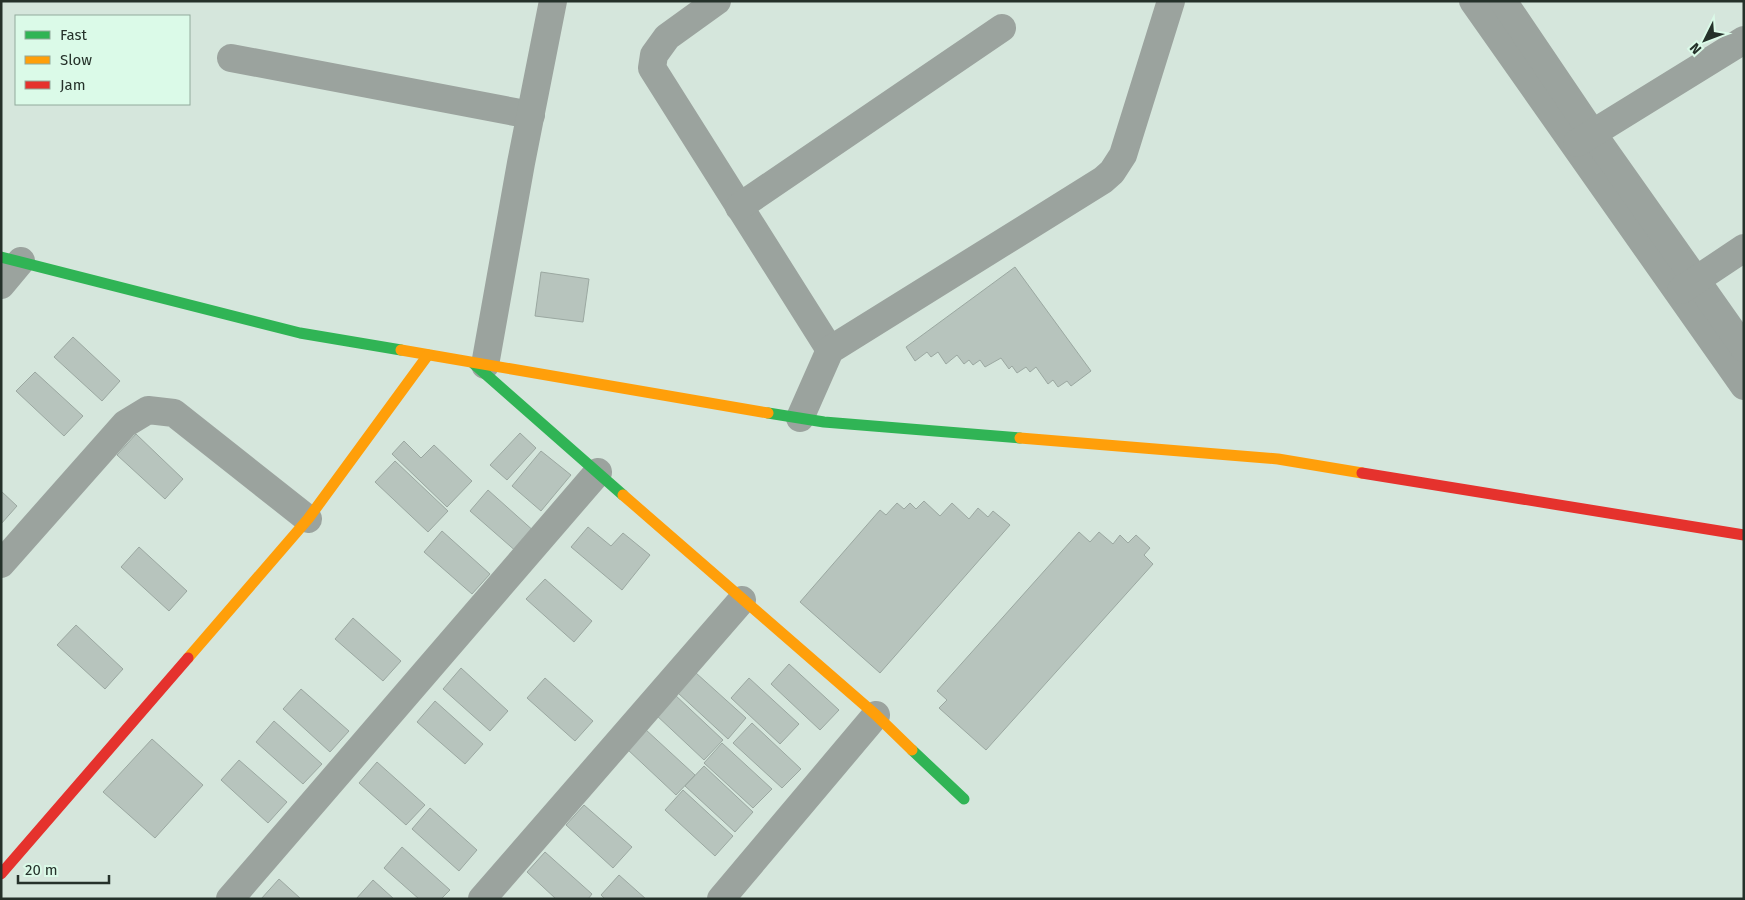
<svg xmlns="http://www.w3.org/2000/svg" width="1745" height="900" font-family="'Fira Sans',sans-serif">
	<rect width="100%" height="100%" fill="#d5e6dc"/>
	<g fill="#b7c4bd" stroke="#9ba8a1">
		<path d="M1015,267l76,104 -20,15 -4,-5 -9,6 -5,-7 -5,4 -12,-17 -6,5 -4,-5 -9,6 -5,-7 -3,3 -8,-11 -16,9 -5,-7 -7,5 -4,-5 -5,4 -7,-9 -11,9 -8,-12 -7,5 -4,-5 -12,9 -9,-14z"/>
		<path d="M541,272l48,7 -6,43 -48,-6z"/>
		<path d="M73,337l47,44 -18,20 -48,-44z"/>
		<path d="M35,372l48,44 -19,20 -48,-45z"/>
		<path d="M520,433l16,15 -29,32 -17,-15z"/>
		<path d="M136,434l47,45 -18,20 -48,-44z"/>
		<path d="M404,441l17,17 13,-13 38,36 -25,26 -55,-53z"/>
		<path d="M541,451l30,24 -30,36 -29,-25z"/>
		<path d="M395,461l53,50 -20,21 -53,-50z"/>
		<path d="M488,490l48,43 -18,20 -48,-42z"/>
		<path d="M1,491l16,15 -16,18z"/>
		<path d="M924,501l16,15 12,-13 17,16 9,-11 10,9 5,-6 17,14 -130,148 -80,-71 80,-92 6,5 11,-12 7,6 6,-6 6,6z"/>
		<path d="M588,527l23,19 12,-13 27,22 -28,35 -51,-43z"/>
		<path d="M442,531l48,43 -18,20 -48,-42z"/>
		<path d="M1079,532l11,10 9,-10 14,12 7,-9 8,8 8,-8 14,13 -6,7 9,9 -167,186 -47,-42 8,-8 -10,-9z"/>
		<path d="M139,547l48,44 -18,20 -48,-44z"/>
		<path d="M545,579l47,42 -18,21 -48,-43z"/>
		<path d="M353,618l48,43 -18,20 -48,-42z"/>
		<path d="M76,625l47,44 -18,20 -48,-44z"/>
		<path d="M789,664l50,46 -19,20 -49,-46z"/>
		<path d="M461,668l47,43 -18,20 -47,-42z"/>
		<path d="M696,673l50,45 -18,21 -50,-46z"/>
		<path d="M545,678l48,43 -18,20 -48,-43z"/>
		<path d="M749,678l50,46 -19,20 -49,-46z"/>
		<path d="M301,689l48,42 -19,21 -47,-43z"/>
		<path d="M674,694l49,46 -19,20 -49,-46z"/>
		<path d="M435,701l48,43 -18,20 -48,-42z"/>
		<path d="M274,721l48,43 -19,20 -47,-42z"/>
		<path d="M752,723l49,46 -19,19 -49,-45z"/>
		<path d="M645,729l50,46 -19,20 -49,-46z"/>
		<path d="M152,739l51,46 -48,53 -52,-46z"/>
		<path d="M722,743l50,46 -19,19 -49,-45z"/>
		<path d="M239,760l48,42 -19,21 -47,-43z"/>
		<path d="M377,762l48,43 -19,20 -47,-42z"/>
		<path d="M704,766l49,46 -18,20 -50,-46z"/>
		<path d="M683,790l50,46 -18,20 -50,-46z"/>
		<path d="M584,805l48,42 -19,21 -47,-43z"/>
		<path d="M430,808l47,42 -18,21 -47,-42z"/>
		<path d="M402,847l48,43 -9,9h-22l-35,-31z"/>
		<path d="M545,852l47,42 -4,5h-32l-29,-27z"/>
		<path d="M619,875l27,24h-41l-4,-4z"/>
		<path d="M279,879l22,20h-40z"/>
		<path d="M373,880l21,19h-38z"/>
	</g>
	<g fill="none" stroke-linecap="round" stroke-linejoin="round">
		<g stroke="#9ba39e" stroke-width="28">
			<path d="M717,1l-50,36 -13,18 -2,13 178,282"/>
			<path d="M1473,1l271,385"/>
			<path d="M1503,1l90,133 151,214"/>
			<path d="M231,58l300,57"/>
			<path d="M1577,143l167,-103"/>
			<path d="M739,207l263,-179"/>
			<path d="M1,285l20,-24"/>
			<path d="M1681,290l63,-42"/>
			<path d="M485,365l36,-202 32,-162"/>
			<path d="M800,418l30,-68 273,-170 9,-8 11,-17 48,-154"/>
			<path d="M1,564l124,-140 23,-14 26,3 134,106"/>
			<path d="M230,899l368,-427"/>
			<path d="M482,899l260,-299"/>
			<path d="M721,899l155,-184"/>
		</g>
		<g stroke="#30b455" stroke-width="11">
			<path d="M1,257l299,76 101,17"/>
			<path d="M473,363l150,132"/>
			<path d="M768,413l56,9 196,16"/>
			<path d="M912,750l52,49"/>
		</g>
		<g stroke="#ff9f0a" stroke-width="11">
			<path d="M401,350l367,63"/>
			<path d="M1020,438l258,21 84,14"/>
			<path d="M623,495l253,220 36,35"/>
			<path d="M188,658l120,-139 120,-164"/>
		</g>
		<g stroke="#e5322d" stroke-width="11">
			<path d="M1362,473l382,62"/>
			<path d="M1,874l187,-216"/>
		</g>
	</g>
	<rect width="1745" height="900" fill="none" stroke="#25312a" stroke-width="5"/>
	<rect x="15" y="15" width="175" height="90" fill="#dbfae8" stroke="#92aa9c"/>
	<rect x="25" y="31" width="25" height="8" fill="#30b455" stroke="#92aa9c"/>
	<text x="60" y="40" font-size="15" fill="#25312a">Fast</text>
	<rect x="25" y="56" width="25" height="8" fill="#ff9f0a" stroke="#92aa9c"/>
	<text x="60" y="65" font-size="15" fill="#25312a">Slow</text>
	<rect x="25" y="81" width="25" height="8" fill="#e5322d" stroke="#92aa9c"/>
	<text x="60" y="90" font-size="15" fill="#25312a">Jam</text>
	<g transform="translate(1705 40) rotate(228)" stroke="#dbfae8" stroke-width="4" paint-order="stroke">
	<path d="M0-4L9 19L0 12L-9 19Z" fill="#25312a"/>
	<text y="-8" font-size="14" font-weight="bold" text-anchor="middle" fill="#25312a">N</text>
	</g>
	<path d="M18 875v8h91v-8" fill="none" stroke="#25312a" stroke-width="2.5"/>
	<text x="25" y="875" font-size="15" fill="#25312a" stroke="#dbfae8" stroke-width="4" paint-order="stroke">20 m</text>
</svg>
